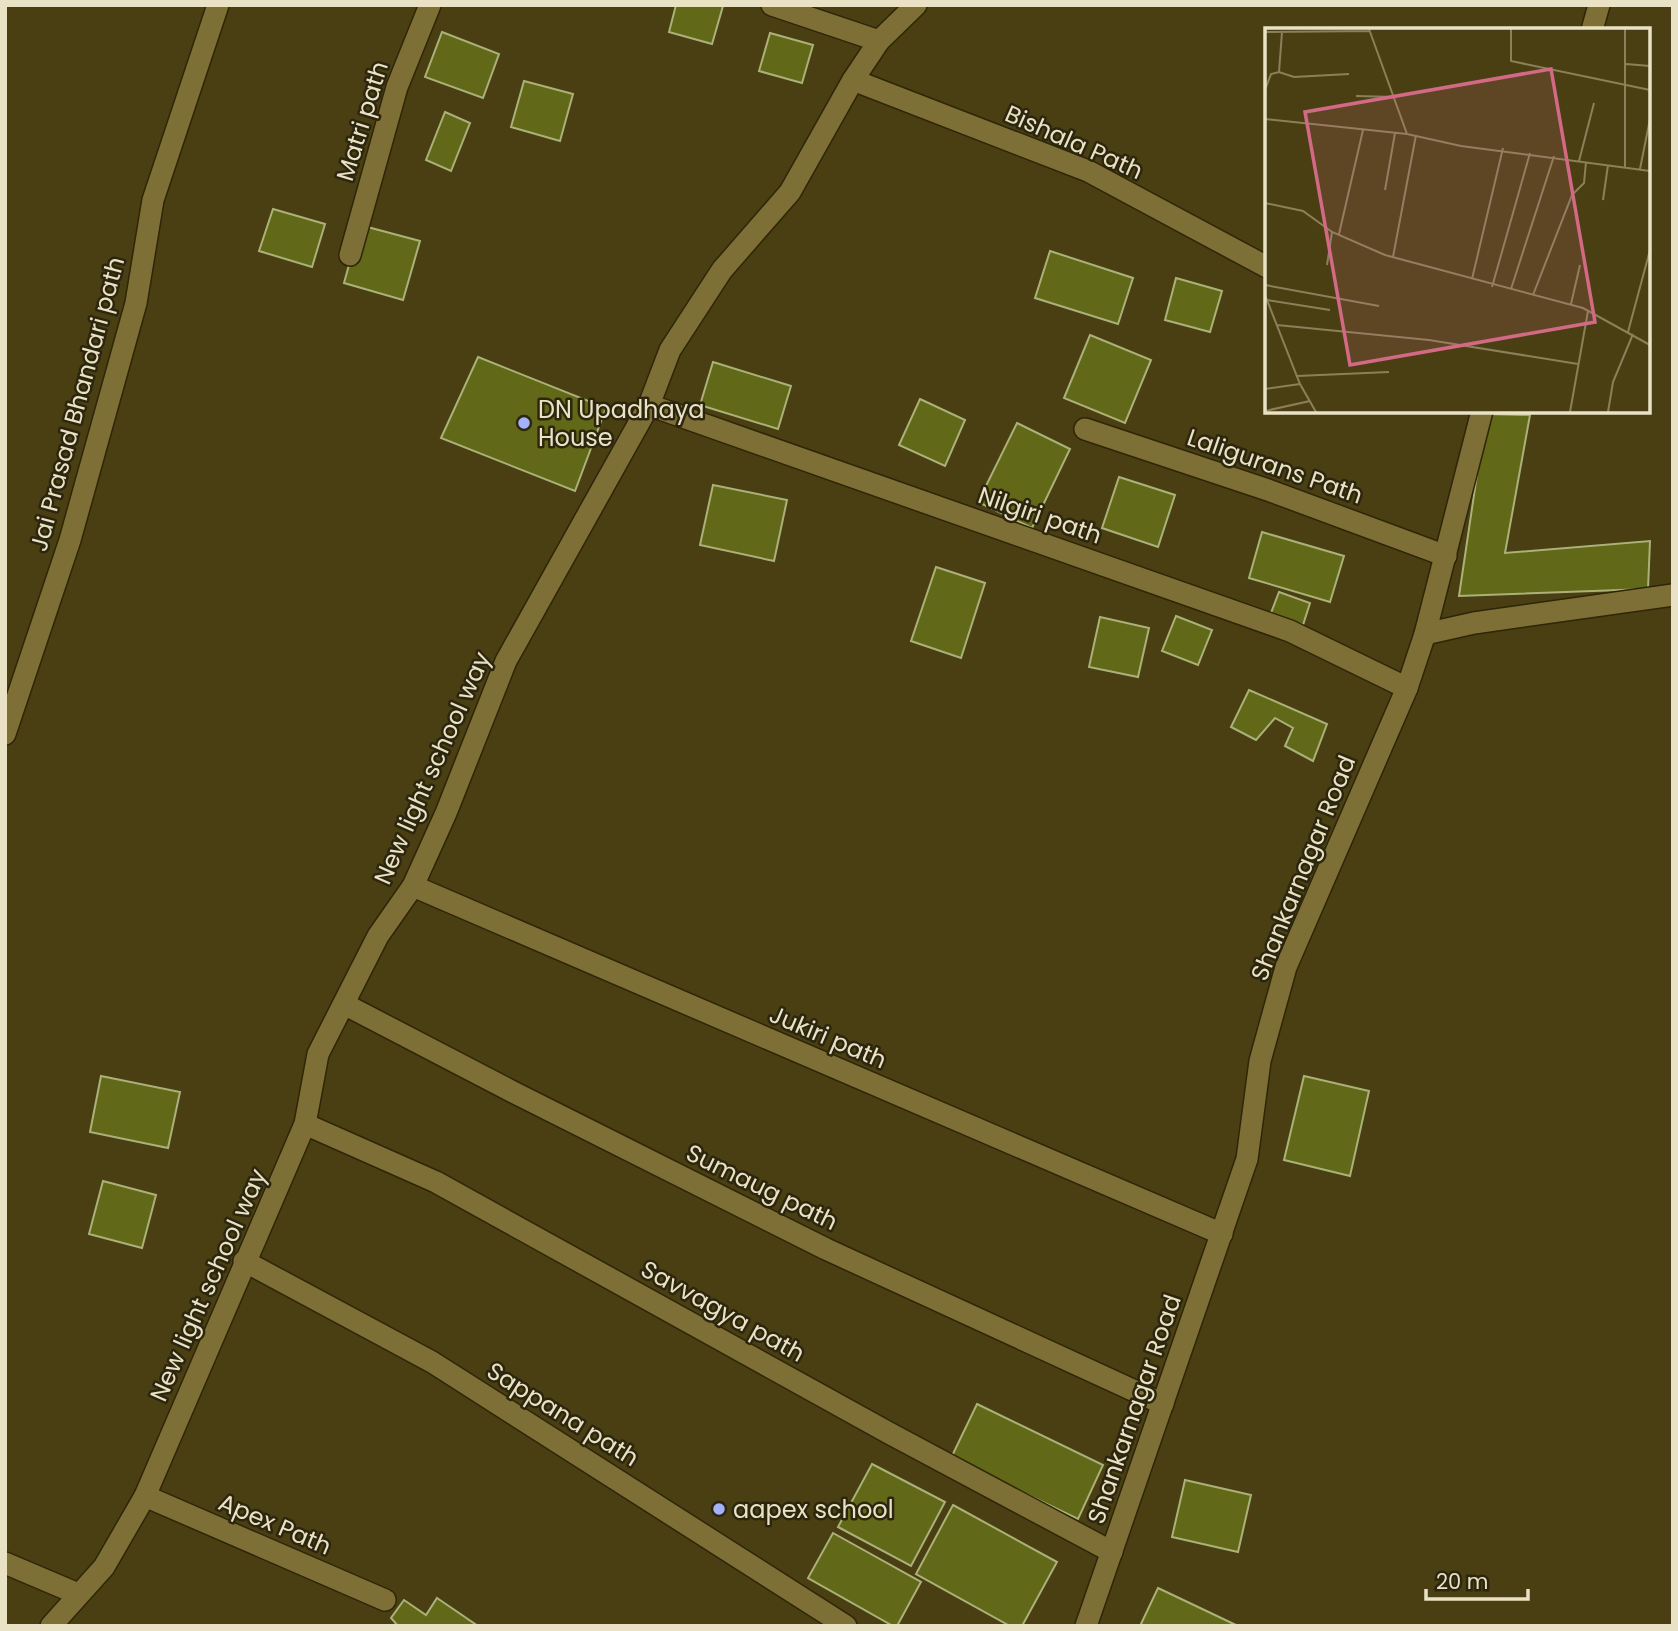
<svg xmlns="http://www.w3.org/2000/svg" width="1678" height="1631" font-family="Poppins,sans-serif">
	<rect width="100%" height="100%" fill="#4a3f13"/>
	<g fill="#616817" stroke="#abb279" stroke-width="2">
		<path d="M676,5l47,1 -11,38 -43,-12z"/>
		<path d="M442,32l57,22 -16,44 -58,-21z"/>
		<path d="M770,33l43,12 -11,38 -43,-12z"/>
		<path d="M524,81l49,13 -13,47 -49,-14z"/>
		<path d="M445,112l25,11 -19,48 -25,-11z"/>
		<path d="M273,209l52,15 -13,43 -53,-16z"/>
		<path d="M360,225l60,16 -17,59 -59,-17z"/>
		<path d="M1050,251l83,27 -15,46 -83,-26z"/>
		<path d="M1176,278l46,13 -12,41 -45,-12z"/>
		<path d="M1090,335l61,25 -26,63 -61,-25z"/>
		<path d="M478,357l128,51 -31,83 -134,-53z"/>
		<path d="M713,362l78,24 -13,43 -78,-24z"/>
		<path d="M920,399l45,21 -20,46 -46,-21z"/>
		<path d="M1486,414l44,1 -25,138 145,-12 -2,48 -189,7z"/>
		<path d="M1017,423l53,26 -38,79 -54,-26z"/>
		<path d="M1119,477l56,18 -17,52 -56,-19z"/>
		<path d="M713,485l74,15 -13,61 -74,-16z"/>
		<path d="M1262,532l82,24 -14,46 -81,-24z"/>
		<path d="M936,567l49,16 -24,75 -50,-17z"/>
		<path d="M1279,592l31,11 -7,22 -32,-12z"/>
		<path d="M1176,616l36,14 -14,35 -36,-14z"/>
		<path d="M1100,617l49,11 -11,49 -49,-10z"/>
		<path d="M1249,690l78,34 -14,37 -28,-15 8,-18 -18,-10 -19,22 -25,-13z"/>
		<path d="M101,1076l79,16 -12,56 -78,-16z"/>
		<path d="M1304,1076l65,15 -19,85 -66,-16z"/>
		<path d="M103,1181l53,14 -14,53 -53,-14z"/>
		<path d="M977,1404l126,61 -25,54 -127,-61z"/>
		<path d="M872,1464l73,38 -34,64 -73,-39z"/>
		<path d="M1185,1480l66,15 -13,57 -66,-15z"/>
		<path d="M953,1505l104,57 -35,64h-12l-94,-52z"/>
		<path d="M833,1533l88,49 -24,44h-4l-85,-48z"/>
		<path d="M1158,1588l80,38h-98z"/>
		<path d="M437,1598l41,28h-80l-7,-8 13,-18 22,15z"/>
	</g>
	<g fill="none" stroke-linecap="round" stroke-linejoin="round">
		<g stroke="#2e2607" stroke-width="24">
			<g id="minor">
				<path d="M772,5l107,36"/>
				<path d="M1592,30l7,-25"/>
				<path d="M853,80l235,91 179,96"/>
				<path d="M350,255l47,-168 33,-82"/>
				<path d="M649,405l641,226 117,57"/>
				<path d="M1085,429l183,61 178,66"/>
				<path d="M1425,634l49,-11 199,-28"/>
				<path d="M5,734l65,-194 66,-237 17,-103 65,-195"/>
				<path d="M413,886l809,348"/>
				<path d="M344,1004l169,88 313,157 337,155"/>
				<path d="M305,1124l131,58 453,251 223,119"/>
				<path d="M244,1261l188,101 414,264"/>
				<path d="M145,1496l240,104"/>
				<path d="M5,1563l73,31"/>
				<path d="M51,1626l53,-59 41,-71 160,-372 13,-70 60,-118 35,-50 33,-73 60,-152 143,-256 21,-55 52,-80 68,-78 63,-112 26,-39 37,-36"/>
				<path d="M1086,1626l161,-467 13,-98 26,-94 121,-279 18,-54 57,-223"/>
			</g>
		</g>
		<use href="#minor" stroke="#7e6f36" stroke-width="21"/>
	</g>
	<g fill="#a3b2fd" stroke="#2d260e" stroke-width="2.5">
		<circle cx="524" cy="423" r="7"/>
		<circle cx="719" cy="1509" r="7"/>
	</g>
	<g text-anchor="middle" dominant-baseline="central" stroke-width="5" stroke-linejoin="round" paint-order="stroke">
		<g font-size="24" fill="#eae2c5" stroke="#2d260e">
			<text transform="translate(362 121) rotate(-73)">Matri path</text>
			<text transform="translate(1074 142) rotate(24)">Bishala Path</text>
			<text transform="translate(77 404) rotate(-75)">Jai Prasad Bhandari path</text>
			<text transform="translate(1275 466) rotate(19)">Laligurans Path</text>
			<text transform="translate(1040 515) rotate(19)">Nilgiri path</text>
			<text transform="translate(432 768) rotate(-66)">New light school way</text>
			<text transform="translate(1303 868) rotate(-68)">Shankarnagar Road</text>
			<text transform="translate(828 1037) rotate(23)">Jukiri path</text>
			<text transform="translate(762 1187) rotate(26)">Sumaug path</text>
			<text transform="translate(208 1285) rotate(-66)">New light school way</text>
			<text transform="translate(723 1311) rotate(29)">Savvagya path</text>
			<text transform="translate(1134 1409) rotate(-71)">Shankarnagar Road</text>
			<text transform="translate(563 1414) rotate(32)">Sappana path</text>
			<text transform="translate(275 1524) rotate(23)">Apex Path</text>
		</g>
		<g font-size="24" fill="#eae2c5" stroke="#2d260e" text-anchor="start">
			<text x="538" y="409">DN Upadhaya<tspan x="538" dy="28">House</tspan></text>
			<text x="733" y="1509">aapex school</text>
		</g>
	</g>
	<g transform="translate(1265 28)">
		<rect width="385" height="385" fill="#4a3f13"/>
		<path fill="none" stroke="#8a805a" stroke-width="2" d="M104,1l38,105M246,1v32l139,29M360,1v138M0,4l105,-1M361,36l24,2M14,44l3,-40M0,62l6,-16 8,-2 15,5 55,-3M91,68l39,1M0,91l142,15 54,12 189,25M314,133l15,-58M375,141l10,-50M120,162l10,-57M338,172l5,-35M0,175l38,8 29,21 53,23 198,53 67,37M74,206l24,-104M128,229l23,-122M62,237l5,-33M207,251l31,-131M0,257l114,21M227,259l38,-134M246,261l43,-133M0,267l35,89 16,28M268,267l39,-100 12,-12 2,-21M2,272l63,10M306,276l9,-39M12,297l152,15 149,24M363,304l22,-82M32,348l92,-4M0,361l35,-5M0,383l45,-10M305,384l18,-101M343,384l5,-30 20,-48"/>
		<path fill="#d26985" fill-opacity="0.15" stroke="#d26985" stroke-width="3.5" d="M286,41l44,253 -245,43 -45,-253z"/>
		<rect width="385" height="385" fill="none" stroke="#eae2c5" stroke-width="3.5"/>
	</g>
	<rect width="1678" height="1631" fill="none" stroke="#eae2c5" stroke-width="14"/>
	<path d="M1426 1589v10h102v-10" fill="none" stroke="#eae2c5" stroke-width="3.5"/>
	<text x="1436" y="1589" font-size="21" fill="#eae2c5" stroke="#2d260e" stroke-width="5" paint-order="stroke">20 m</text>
</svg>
